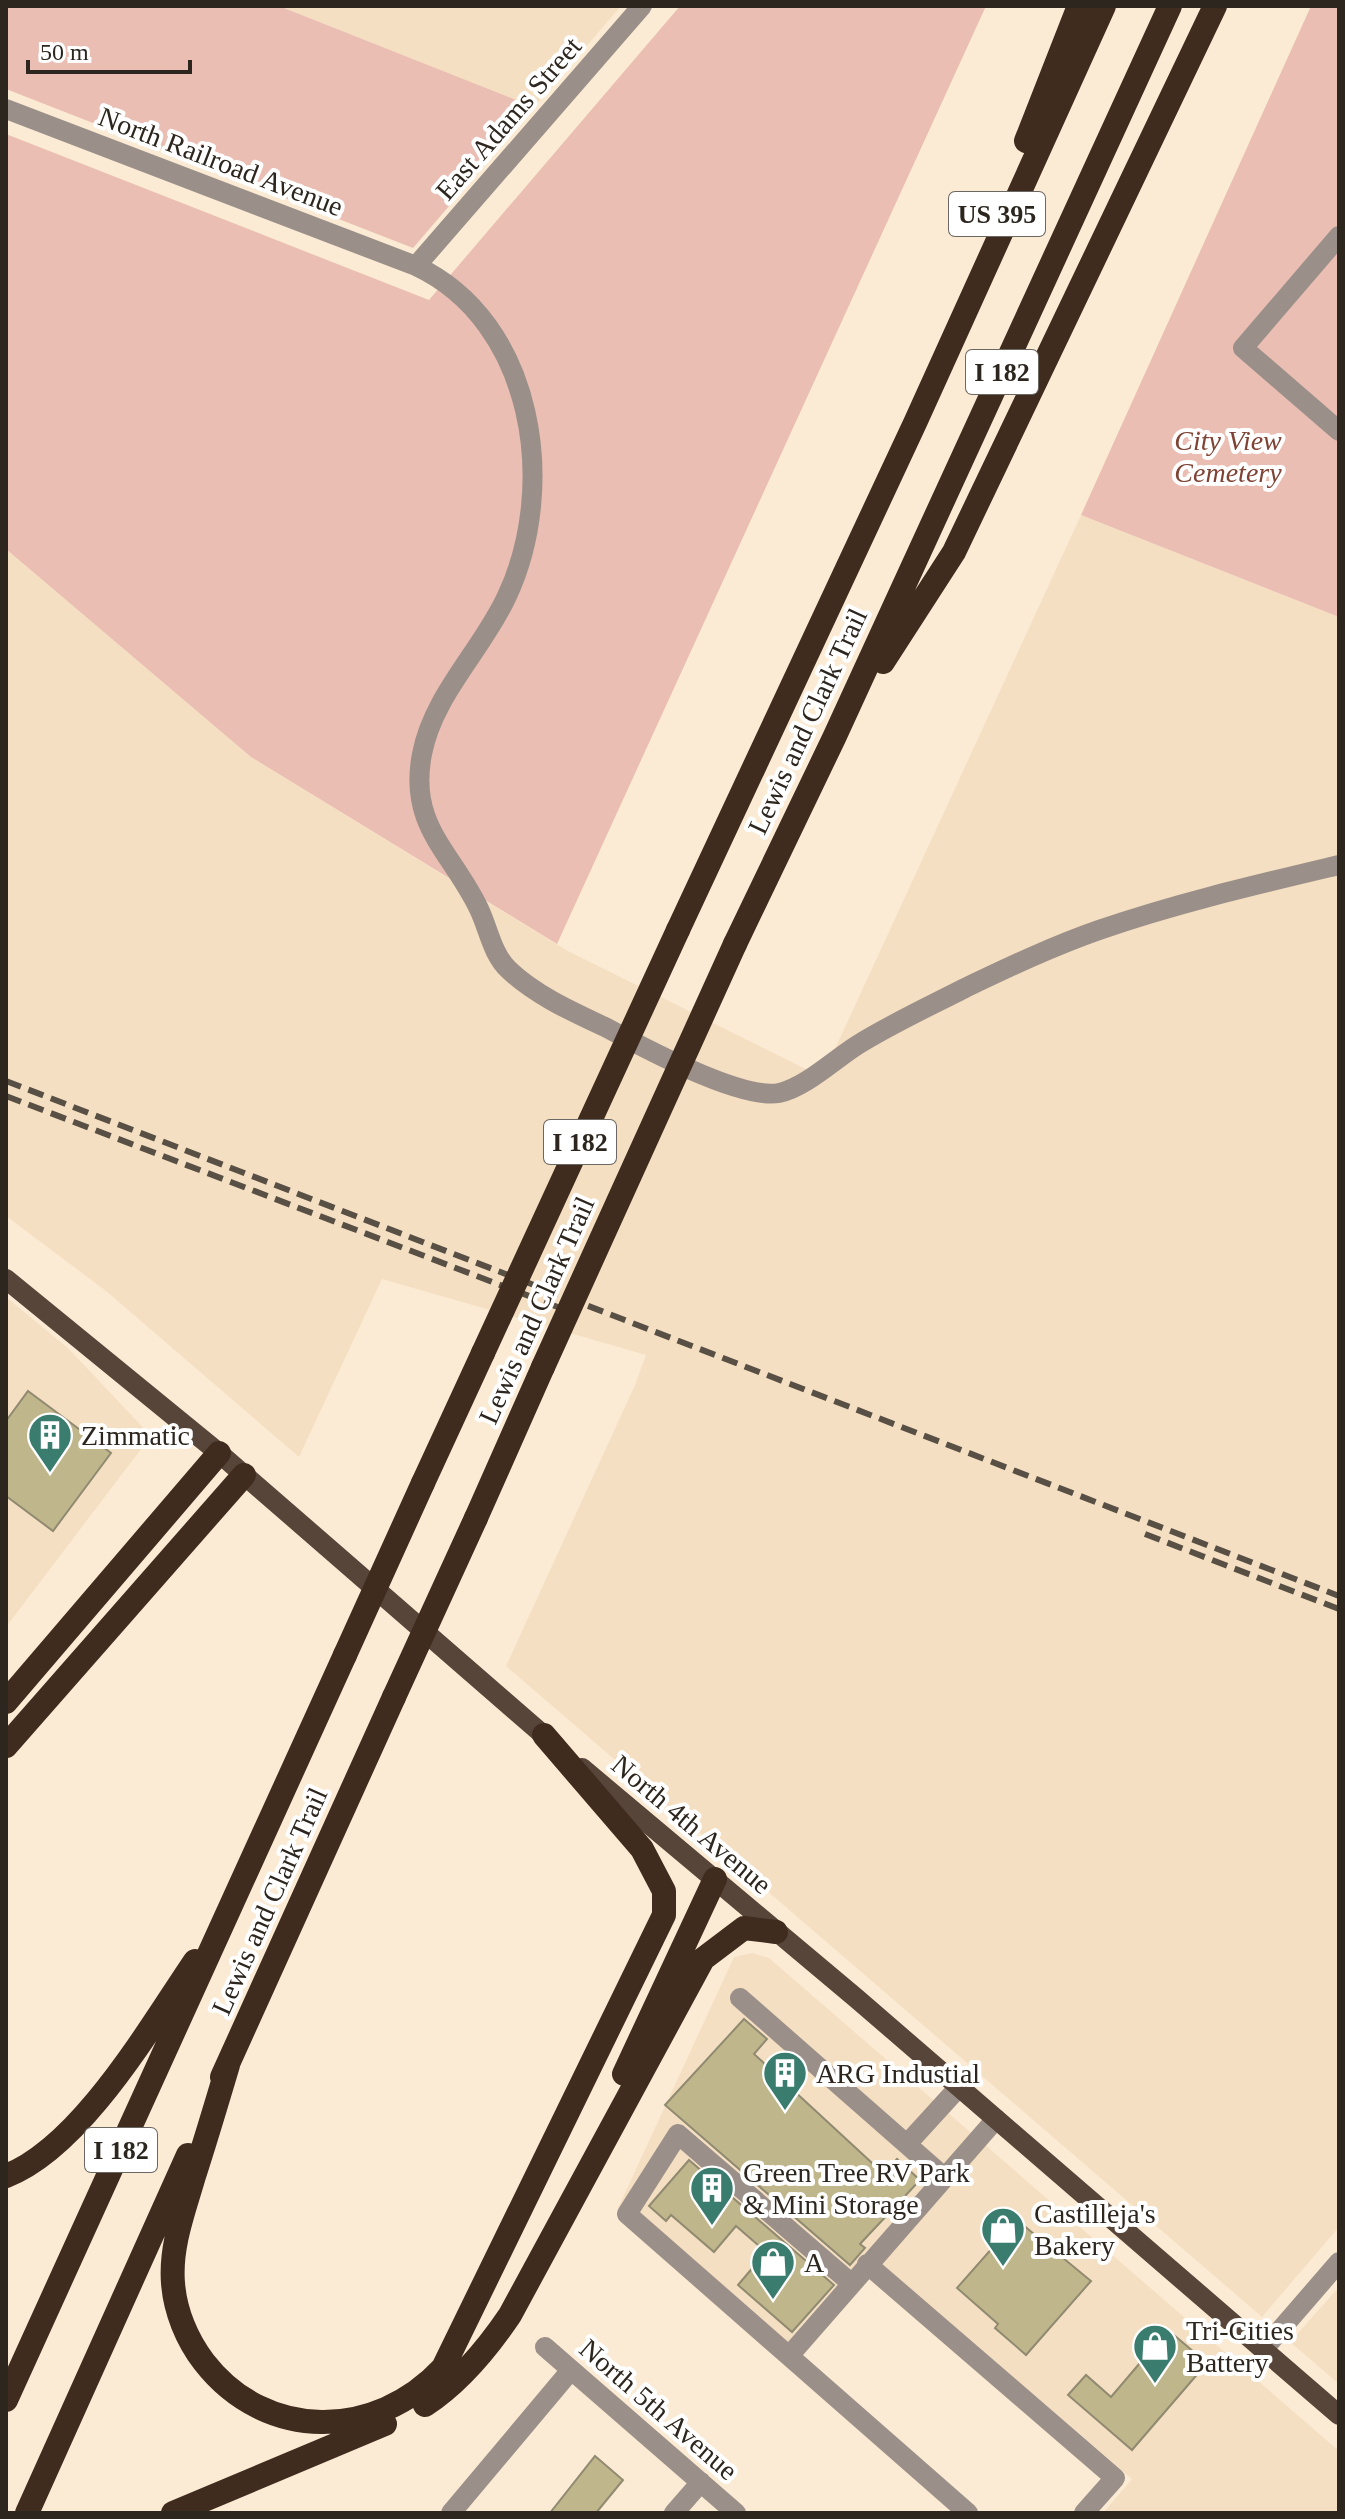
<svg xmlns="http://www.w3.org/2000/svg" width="1345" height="2519" font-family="'Times New Roman',serif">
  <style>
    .built { fill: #f5dfc2 }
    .green { fill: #eabeb3 }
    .building { fill: #c0b68c; stroke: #908a71; stroke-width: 2 }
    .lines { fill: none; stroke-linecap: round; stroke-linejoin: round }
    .minor { stroke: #9b9089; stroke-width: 20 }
    .major { stroke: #57453a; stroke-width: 20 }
    .highway { stroke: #3f2c1f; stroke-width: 24 }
    .rail { stroke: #595045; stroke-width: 6; stroke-dasharray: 16 8; stroke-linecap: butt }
    .highway-bridge { stroke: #3f2c1f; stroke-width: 24 }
    .labels { text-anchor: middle; stroke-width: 8; stroke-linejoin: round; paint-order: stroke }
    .shield { fill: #fff; stroke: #6b6762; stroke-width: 2 }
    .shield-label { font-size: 26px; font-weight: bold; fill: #2c261e }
    .street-label { font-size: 28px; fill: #2c261e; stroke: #fff }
    .park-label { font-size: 28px; font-style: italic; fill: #7f4233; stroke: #fff }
    .poi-label { font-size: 28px; fill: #2c261e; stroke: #fff; text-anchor: start }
  </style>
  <rect width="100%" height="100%" fill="#fcebd4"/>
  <path class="built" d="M279 6H621L534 107Z
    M1081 515 1339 617V2227L1262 2317 506 1666 635 1385 646 1355 382 1279 299 1457 106 1291 6 1216V549L251 757 566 950 822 1077Z
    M6 1297 69 1349 151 1436 6 1627Z
    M752 1953 769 1958 1339 2451V2513H1103L1132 2479 875 2258 792 2354 618 2208 734 1957Z
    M1339 2287V2384L1290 2342Z"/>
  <path class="green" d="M6 6H279L534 107 413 248 6 89Z
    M680 6H986L557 944 251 757 6 549V134L429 300Z
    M1311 6H1339V617L1081 515Z"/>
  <path class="building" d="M28 1391 111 1453 53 1531 6 1496V1421Z
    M744 2019 767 2039 754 2054 884 2174 897 2159 920 2180 860 2244 865 2248 850 2265 665 2105Z
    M689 2160 834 2285 792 2332 738 2285 766 2252 736 2226 714 2252 671 2215 666 2221 649 2206Z
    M1017 2220 1091 2281 1026 2355 995 2328 998 2324 957 2288Z
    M1168 2330 1207 2363 1132 2450 1068 2395 1086 2375 1111 2397Z
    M595 2456 623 2480 596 2513H550Z"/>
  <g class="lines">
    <path class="minor" d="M6 109 416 266C535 322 558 487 507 596 483 649 433 695 422 754 408 826 452 852 479 909 489 930 492 954 509 970 535 995 573 1012 605 1027 642 1047 740 1100 779 1093 805 1088 836 1058 859 1044 893 1023 930 1006 965 988 1009 967 1053 946 1099 930 1177 903 1259 884 1339 865
      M1339 236 1243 348 1339 431
      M416 266 642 6
      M740 1998 944 2177
      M907 2144 959 2087
      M867 2264 1115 2478 1084 2513
      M545 2347 736 2513
      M1263 2350 1339 2262
      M789 2356 627 2214 678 2134 851 2283
      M451 2513 571 2370
      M674 2513 701 2482
      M968 2513 789 2356 996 2119"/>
    <path class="major" d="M6 1279 219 1453 555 1745
      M582 1768 856 1998 1339 2415"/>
    <path class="highway" d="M1026 141 1079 6
      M883 662 954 552 1215 6
      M678 930 915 423 1104 6
      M735 944 834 738 1170 6
      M423 1483 483 1353
      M476 1518 543 1367
      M6 1702 219 1453
      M6 1746 244 1475
      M228 2065C217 2102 206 2139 194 2176 184 2211 170 2246 173 2283 175 2311 187 2340 204 2362 266 2442 376 2440 443 2368L664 1915V1891L642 1849 544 1735
      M624 2074 715 1879
      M222 2077 394 1697
      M6 2176C81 2147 150 2027 195 1961
      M6 2400 345 1655
      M425 2405C460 2382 487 2349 510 2315L703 1959 744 1928 776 1932
      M27 2513 188 2155
      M173 2513 385 2424"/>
    <path class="rail" d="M6 1081 1339 1596
      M6 1096 563 1309
      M1145 1534 1339 1609"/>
    <path class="highway-bridge" d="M483 1353 678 930
      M543 1367 735 944
      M345 1655 423 1483
      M394 1697 476 1518"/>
  </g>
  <defs>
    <g id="building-pin" transform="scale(2.3)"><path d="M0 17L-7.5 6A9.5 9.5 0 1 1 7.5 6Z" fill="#3a7d6f" stroke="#fff"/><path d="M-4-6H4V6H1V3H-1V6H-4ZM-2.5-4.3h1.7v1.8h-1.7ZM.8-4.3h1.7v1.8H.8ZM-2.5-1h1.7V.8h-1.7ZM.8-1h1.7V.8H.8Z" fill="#fff"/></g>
    <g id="shop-pin" transform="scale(2.3)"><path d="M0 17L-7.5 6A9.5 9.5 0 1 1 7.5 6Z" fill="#3a7d6f" stroke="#fff"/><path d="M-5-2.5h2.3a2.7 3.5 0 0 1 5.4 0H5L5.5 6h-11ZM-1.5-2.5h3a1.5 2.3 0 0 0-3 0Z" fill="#fff"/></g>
  </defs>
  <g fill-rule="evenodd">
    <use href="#building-pin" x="50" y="1435"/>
    <use href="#building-pin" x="785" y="2073"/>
    <use href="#building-pin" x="712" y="2188"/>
    <use href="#shop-pin" x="1003" y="2229"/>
    <use href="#shop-pin" x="773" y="2262"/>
    <use href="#shop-pin" x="1155" y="2346"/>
  </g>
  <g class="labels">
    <g class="shield">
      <rect x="949" y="192" width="96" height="44" rx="6"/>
      <rect x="966" y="350" width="72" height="44" rx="6"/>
      <rect x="544" y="1120" width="72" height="44" rx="6"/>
      <rect x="85" y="2128" width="72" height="44" rx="6"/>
    </g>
    <g class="shield-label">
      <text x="997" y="223">US 395</text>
      <text x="1002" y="381">I 182</text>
      <text x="580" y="1151">I 182</text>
      <text x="121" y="2159">I 182</text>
    </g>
    <g class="street-label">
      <text transform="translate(508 118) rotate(-49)" y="10">East Adams Street</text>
      <text transform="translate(221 161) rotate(21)" y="10">North Railroad Avenue</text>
      <text transform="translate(807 721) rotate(-65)" y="10">Lewis and Clark Trail</text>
      <text transform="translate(536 1310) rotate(-66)" y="10">Lewis and Clark Trail</text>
      <text transform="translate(692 1824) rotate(40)" y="10">North 4th Avenue</text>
      <text transform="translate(269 1901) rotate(-66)" y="10">Lewis and Clark Trail</text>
      <text transform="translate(659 2409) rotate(41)" y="10">North 5th Avenue</text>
    </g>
    <g class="park-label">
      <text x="1228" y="450">City View<tspan x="1228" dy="32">Cemetery</tspan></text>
    </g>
    <g class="poi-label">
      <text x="81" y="1445">Zimmatic</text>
      <text x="816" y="2083">ARG Industial</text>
      <text x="743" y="2182">Green Tree RV Park<tspan x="743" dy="32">&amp; Mini Storage</tspan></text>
      <text x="1034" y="2223">Castilleja's<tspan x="1034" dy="32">Bakery</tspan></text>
      <text x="804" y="2272">A</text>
      <text x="1186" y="2340">Tri-Cities<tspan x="1186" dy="32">Battery</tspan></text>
    </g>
  </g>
  <rect width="1345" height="2519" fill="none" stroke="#2c261e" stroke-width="16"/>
  <path d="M28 60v12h162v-12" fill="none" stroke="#2c261e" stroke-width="4"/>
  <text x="40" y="60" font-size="24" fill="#2c261e" stroke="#ffffff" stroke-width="6" paint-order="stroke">50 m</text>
</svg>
